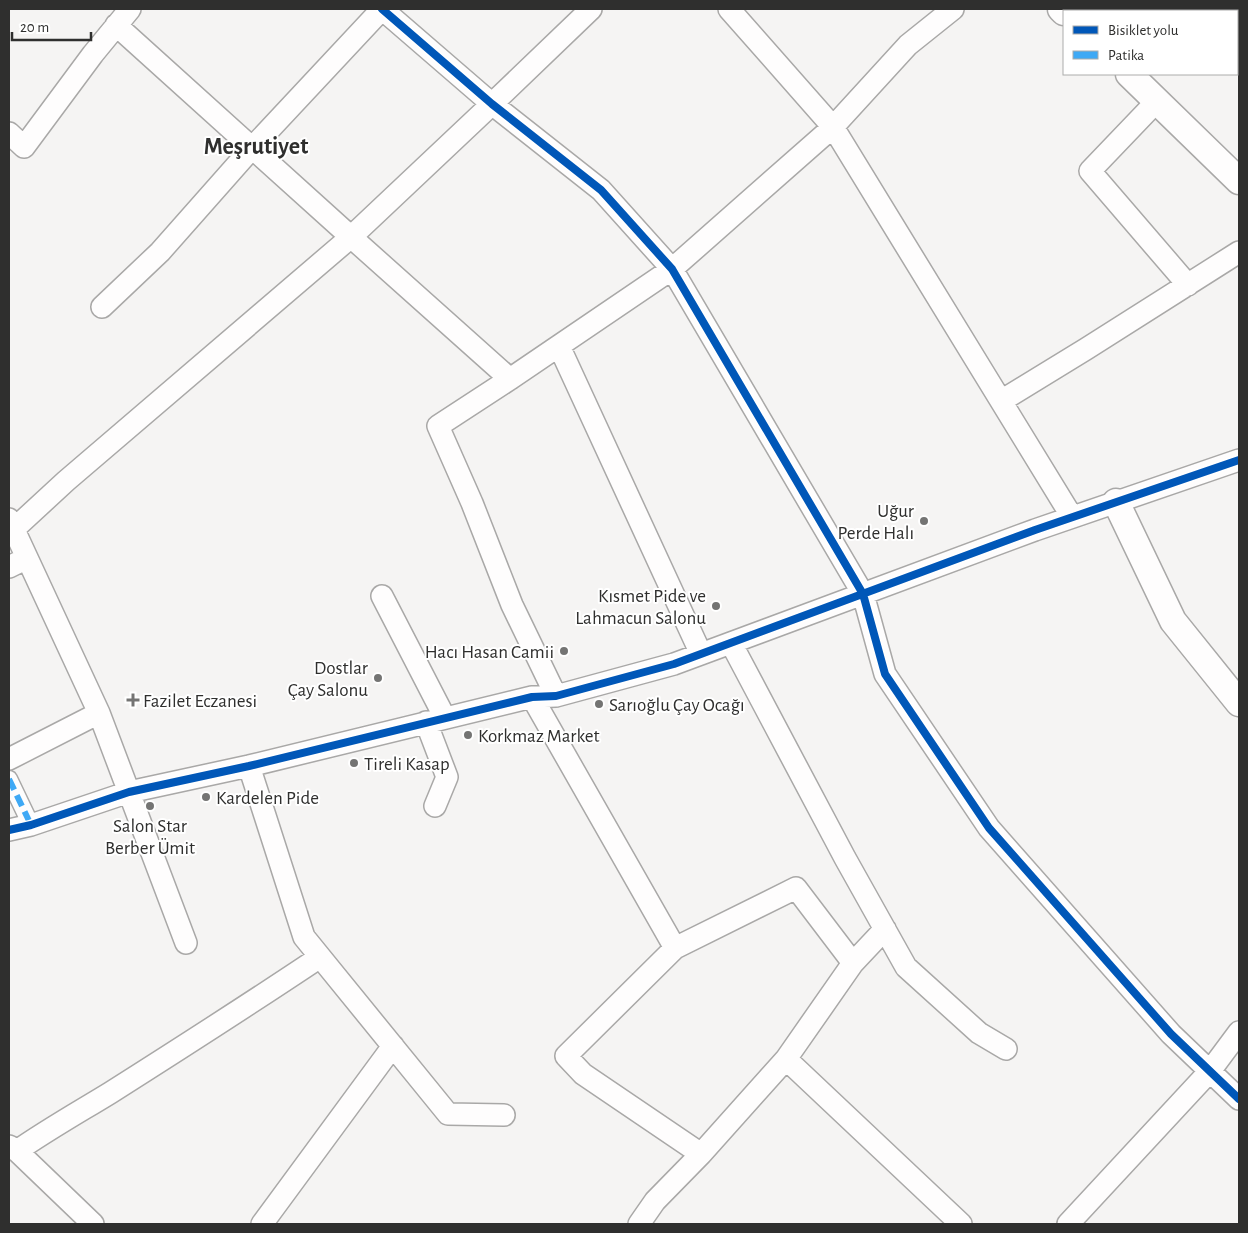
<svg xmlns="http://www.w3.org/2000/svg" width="1248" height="1233" font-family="'Alegreya Sans',sans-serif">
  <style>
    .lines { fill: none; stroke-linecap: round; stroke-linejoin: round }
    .pedestrian-casing { stroke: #a9a8a7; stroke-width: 19 }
    .minor-casing { stroke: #a9a8a7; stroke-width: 24 }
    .tertiary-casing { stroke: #a9a8a7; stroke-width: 29 }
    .pedestrian { stroke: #fefdfd; stroke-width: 16 }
    .minor { stroke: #fefdfd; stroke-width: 21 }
    .tertiary { stroke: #fefdfd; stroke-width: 26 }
    .quiet { stroke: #3fa9f5; stroke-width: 6; stroke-dasharray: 12 6; stroke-linecap: butt }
    .cycleway-casing { stroke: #fff; stroke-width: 11 }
    .cycleway { stroke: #0057b8; stroke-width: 8 }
    .poi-dot { fill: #747473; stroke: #fff; stroke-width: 2 }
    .labels { text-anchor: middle; stroke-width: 4; stroke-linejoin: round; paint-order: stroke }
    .poi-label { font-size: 19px; fill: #2f2f2e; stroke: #fff; text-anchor: start }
    .district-label { font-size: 24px; font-weight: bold; fill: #2f2f2e; stroke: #fff }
  </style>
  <rect width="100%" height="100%" fill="#f5f4f3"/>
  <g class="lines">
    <g class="pedestrian-casing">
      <path id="pedestrian" d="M9 779 31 825"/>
    </g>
    <g class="minor-casing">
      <path id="minor" d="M382 9 492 104 601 190 672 269 863 594 885 674 989 828 1171 1034 1239 1099
        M729 9 833 127 1072 517
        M116 25 351 237 510 379
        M1157 101 1090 171 1188 285
        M9 133 24 147 93 54 130 9
        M102 307 160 252 252 148 382 9
        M559 346 701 654
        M1001 401 1086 349 1239 252
        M9 519 99 713 186 943
        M14 529 66 481 351 237 492 104 591 9
        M9 567 27 558
        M382 596 445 718
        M731 643 845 858 906 967 979 1033 1006 1049
        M556 696 512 605 472 503 438 426 510 379 672 269 833 127 908 45 953 9
        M532 697 675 948 796 888 853 963 786 1059 701 1154 583 1074 566 1056 675 948
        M426 722 447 777 435 806
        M9 759 99 713
        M249 766 304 937 448 1114 504 1115
        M9 830 31 825 129 792 249 766 532 697 556 696 674 664 1035 530 1239 460
        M853 963 885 929
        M786 1059 961 1224
        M9 1146 17 1151 93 1224
        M17 1151C47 1130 79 1112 110 1093 181 1048 251 1003 320 957
        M262 1224 393 1046
        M639 1224 655 1201 701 1154
        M1068 1224 1210 1071 1239 1032"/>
    </g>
    <g class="tertiary-casing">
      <path id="tertiary" d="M1061 9 1064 12
        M1129 74 1239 181
        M1116 502 1173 621 1239 703"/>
    </g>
    <use href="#pedestrian" class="pedestrian"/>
    <use href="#minor" class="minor"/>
    <use href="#tertiary" class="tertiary"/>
    <path class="quiet" d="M9 779 31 825"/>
    <g class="cycleway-casing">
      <path id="cycleway" d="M382 9 492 104 601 190 672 269 863 594 885 674 989 828 1171 1034 1239 1099
        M9 830 31 825 129 792 249 766 532 697 556 696 674 664 1035 530 1239 460"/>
    </g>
    <use href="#cycleway" class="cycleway"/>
  </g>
  <g class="poi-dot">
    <circle cx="924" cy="521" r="5"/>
    <circle cx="716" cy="606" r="5"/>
    <circle cx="564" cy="651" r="5"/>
    <circle cx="378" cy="678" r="5"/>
    <path d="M130.5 692.5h5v5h5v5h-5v5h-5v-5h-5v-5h5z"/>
    <circle cx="599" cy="704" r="5"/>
    <circle cx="468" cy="735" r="5"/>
    <circle cx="354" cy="763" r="5"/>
    <circle cx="206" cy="797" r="5"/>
    <circle cx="150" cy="806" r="5"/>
  </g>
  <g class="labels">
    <g class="poi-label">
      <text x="914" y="517" text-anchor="end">Uğur<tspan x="914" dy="22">Perde Halı</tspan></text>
      <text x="706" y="602" text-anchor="end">Kısmet Pide ve<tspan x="706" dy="22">Lahmacun Salonu</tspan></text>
      <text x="554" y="658" text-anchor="end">Hacı Hasan Camii</text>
      <text x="368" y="674" text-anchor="end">Dostlar<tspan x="368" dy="22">Çay Salonu</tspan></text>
      <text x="143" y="707">Fazilet Eczanesi</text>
      <text x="609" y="711">Sarıoğlu Çay Ocağı</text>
      <text x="478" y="742">Korkmaz Market</text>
      <text x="364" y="770">Tireli Kasap</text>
      <text x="216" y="804">Kardelen Pide</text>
      <text x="150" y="832" text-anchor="middle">Salon Star<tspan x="150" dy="22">Berber Ümit</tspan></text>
    </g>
    <g class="district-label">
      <text x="256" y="154">Meşrutiyet</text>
    </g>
  </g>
  <rect width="1248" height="1233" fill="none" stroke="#2f2f2e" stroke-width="20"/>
  <rect x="1063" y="10" width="175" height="65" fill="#ffffff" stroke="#acacab"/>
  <rect x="1073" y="26" width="25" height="8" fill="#0057b8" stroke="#acacab"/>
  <text x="1108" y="35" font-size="15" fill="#2f2f2e">Bisiklet yolu</text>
  <rect x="1073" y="51" width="25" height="8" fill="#3fa9f5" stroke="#acacab"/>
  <text x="1108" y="60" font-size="15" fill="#2f2f2e">Patika</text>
  <path d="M12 32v8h79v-8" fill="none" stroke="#2f2f2e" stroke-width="2.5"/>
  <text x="20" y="32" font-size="15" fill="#2f2f2e" stroke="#ffffff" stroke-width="4" paint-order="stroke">20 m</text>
</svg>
